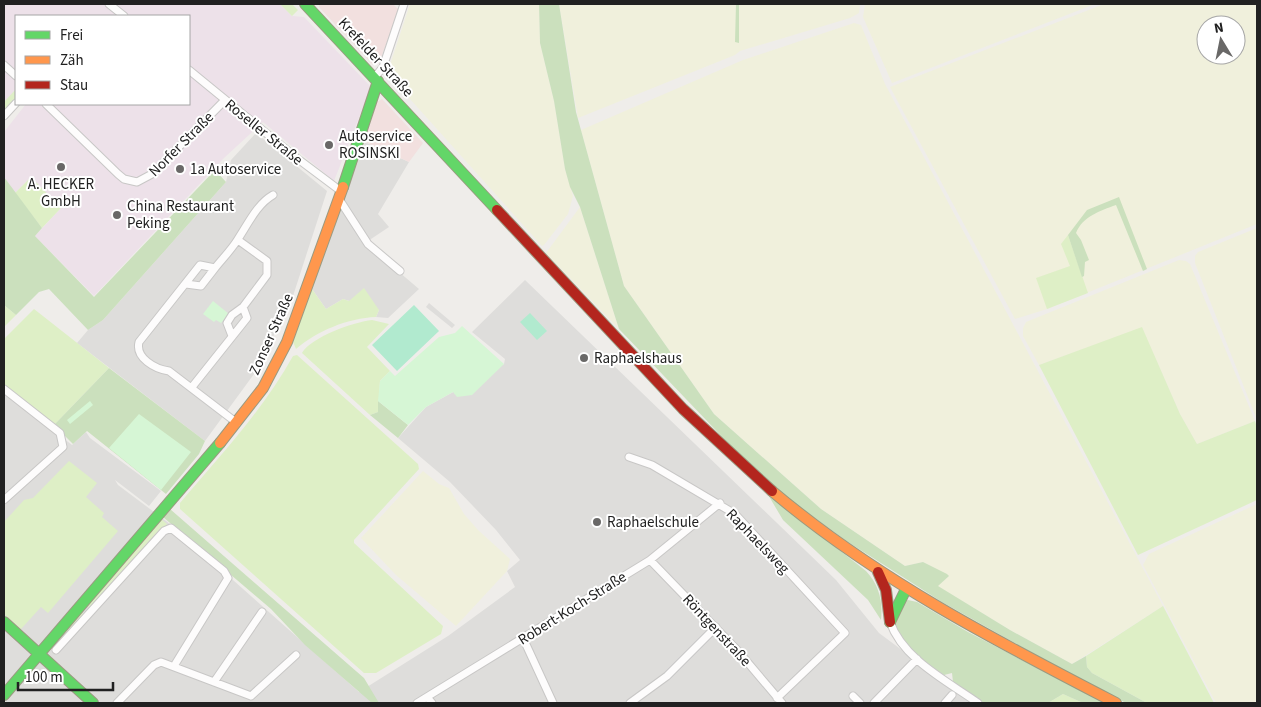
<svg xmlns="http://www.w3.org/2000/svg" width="1261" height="707" font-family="'Source Sans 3',sans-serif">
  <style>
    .residential { fill: #dedddb }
    .commercial { fill: #f2e0df }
    .industrial { fill: #ede1e9 }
    .farmland { fill: #f0f0dc; fill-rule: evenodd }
    .grass { fill: #deefc6 }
    .forest { fill: #cbe0bd }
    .park { fill: #d6f6d5 }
    .pitch { fill: #b1eacf }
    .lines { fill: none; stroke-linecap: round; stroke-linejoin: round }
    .street-casing { stroke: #c8c7c6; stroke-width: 9 }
    .fast-casing { stroke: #9a9a80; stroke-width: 12 }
    .slow-casing { stroke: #9a9a80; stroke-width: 12 }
    .jam-casing { stroke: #9a9a80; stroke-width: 12 }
    .street { stroke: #fdfcfc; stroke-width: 7 }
    .fast { stroke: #63d668; stroke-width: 10 }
    .slow { stroke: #ff974d; stroke-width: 10 }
    .jam { stroke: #b3261e; stroke-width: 10 }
    .poi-dot { fill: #696867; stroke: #fff; stroke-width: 2 }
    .labels { text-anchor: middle; stroke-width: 4; stroke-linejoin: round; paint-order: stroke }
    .street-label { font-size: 15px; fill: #212121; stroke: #fff }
    .poi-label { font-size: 15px; fill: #212121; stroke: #fff; text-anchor: start }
  </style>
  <rect width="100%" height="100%" fill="#efedea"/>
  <path class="residential" d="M256 133 327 191 293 296 257 370 205 441 77 343 88 330 103 320 226 182 231 160Z
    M365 142 409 162 378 214 389 227 365 243 419 289 388 318 376 317 379 310 343 299 326 309 312 289Z
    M525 280 836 580 879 633 973 703H4V392L72 445 86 432 90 438 161 491 149 506 115 480 118 485 170 524 359 692 448 636 515 587 507 571 520 560 496 530 450 482 398 438 426 407 504 364 505 359 472 332Z
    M429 303 455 325 452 328 426 307Z"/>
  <path class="commercial" d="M319 4H393L399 10 379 63 373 65 319 7Z
    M382 99 423 143 409 162 365 142 377 102Z"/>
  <path class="industrial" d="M4 4H280L292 16 304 17 371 87 334 181 263 122 224 158 94 296 35 236 61 208 31 177 15 193 4 177V132L26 104H189V16H16V90L4 103Z"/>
  <path class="farmland" d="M410 4H539L540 43 554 101 565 169 573 196 568 214 544 245 542 246 392 79 389 68Z
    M559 4H860L859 13 850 18 740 51 735 55 578 118Z
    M865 4H1095L892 83 863 17Z
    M1104 4H1257V224L1047 309 1015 319 890 87ZM1206 25H1236V55H1206Z
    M854 23 861 25 885 84 1163 606 1072 664 1010 630 937 586 949 576 923 562 905 566 821 509 714 414 624 286 581 130 743 60Z
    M580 207 619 329 546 253Z
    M1257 228V420L1195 263V256L1198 252Z
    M1179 260 1186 261 1190 264 1255 421 1197 444 1180 414 1142 328 1039 365 1023 336V328L1026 322Z
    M423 471 439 484 449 488 464 514 478 530 510 559 507 571 456 626 396 575 361 538Z
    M1257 504V703H1216L1143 565 1149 554Z"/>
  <path class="grass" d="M280 4H292L298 10 292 16Z
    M16 89V98L4 111V102Z
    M31 177 61 208 42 228 15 193Z
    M1068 235 1088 293 1047 309 1036 278 1070 266 1061 244Z
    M364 288 379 310 376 317C348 318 317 331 296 349L293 342 312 289 326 309 343 299 349 301Z
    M4 305 16 315 4 327Z
    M34 309 109 368 54 425 4 385V339Z
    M372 320 389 324 367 347 390 371 380 381 378 412 370 415 302 353C311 337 354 322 372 320Z
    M1142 327 1180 414 1197 444 1255 421 1257 427V500L1138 555 1039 365Z
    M297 355 418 464 419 469 354 540V543L443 626 441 634 376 673H364L180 509V503C220 456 263 410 293 356Z
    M69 461 97 483 86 497 104 513 102 517 118 531 48 613 41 607 21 629 4 614V522L24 500 33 498Z
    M161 519 167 524 90 608 85 606Z
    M1163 606 1214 703H1147L1092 673 1087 667 1086 656Z
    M82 611 84 616 52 650 50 648Z
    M1063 694 1083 703H1048Z"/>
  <path class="forest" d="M539 4H559L576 112 624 286 714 414 821 509 905 566 923 562 947 574 949 576 938 586 1010 630 1072 664 1086 656 1087 667 1092 673 1147 703H1126L1070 674 942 602 848 542 787 498 752 468 619 329 580 207 570 187 565 169 554 101 540 43Z
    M736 4H739V43L735 42Z
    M215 170 226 182 103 320 88 330 49 289 39 292 16 315 4 305V177L42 228 35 236 94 297Z
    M1119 197 1147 269 1143 271 1116 205C1100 211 1083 216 1076 233L1081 240 1089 260 1085 262 1084 276 1082 277 1068 235 1087 210Z
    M109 368 205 441 199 454 166 494 87 431 73 444 54 425Z
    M378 401 408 425 398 438 370 415 378 412Z
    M767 493 866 571C879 585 883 601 881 620L868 600 783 520Z
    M170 509 364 678 379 703H372L305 645 271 609 163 517Z
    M908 600 917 602 968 632 1105 703H1083L1063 694 1048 703H984L953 682 952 673 944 675C930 665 894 643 895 624 895 617 900 608 903 601Z"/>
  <path class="park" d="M213 301 229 314 221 323 216 320 214 322 203 314Z
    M462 326 504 364 472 395 457 397 453 392 426 407 408 425 378 401 380 381 390 371 395 376 439 337 455 333Z
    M90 401 93 405 70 424 67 420Z
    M139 414 191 452 161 490 109 448Z"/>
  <path class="pitch" d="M414 305 439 331 397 371 372 345Z
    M530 313 547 331 537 340 520 322Z"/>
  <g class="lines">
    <g class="street-casing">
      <path id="street" d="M109 4 124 16
        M4 65 16 76
        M189 70 294 156 342 192
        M375 77 383 67 404 4
        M46 104 118 174 124 179 137 182 152 174 225 100
        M4 116 16 103
        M339 199 368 244 400 271
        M186 284 201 286 215 268
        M232 336 227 323 232 315 243 307
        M192 387 247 318 243 307 267 275V261L238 240
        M4 389 60 433 63 447 4 500
        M237 423 169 371C155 369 135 358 139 342L200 265 215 268C223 258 232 249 238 239 248 224 257 204 273 195
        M629 457 652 465 735 514 845 633 777 698
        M650 560 738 651 782 703
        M890 622C903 659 947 681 978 703
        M523 638 553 703
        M56 650 164 531 171 528 224 571 228 578 174 666
        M214 682 262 612
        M251 696 296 655
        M853 696 860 703
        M427 697 432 703
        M117 703 154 665 161 662 251 696
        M417 703 650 560 720 503
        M630 703 667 676 716 627
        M874 703 917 659
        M945 703 952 695"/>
    </g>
    <g class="fast-casing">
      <path id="fast" d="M305 4 497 210
        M343 187 378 81
        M4 622 93 703
        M890 622 906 589
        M4 695 220 443"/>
    </g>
    <g class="slow-casing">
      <path id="slow" d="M220 443 263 388 287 342 343 187
        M772 491C876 579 996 641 1116 703"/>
    </g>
    <g class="jam-casing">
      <path id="jam" d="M497 210 683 409 772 491
        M878 572 886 590 890 622"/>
    </g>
    <use href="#street" class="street"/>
    <use href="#fast" class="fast"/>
    <use href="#slow" class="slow"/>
    <use href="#jam" class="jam"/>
  </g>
  <g class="poi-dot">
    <circle cx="329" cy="145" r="5"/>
    <circle cx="61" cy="167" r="5"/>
    <circle cx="180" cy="169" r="5"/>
    <circle cx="117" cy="215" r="5"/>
    <circle cx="584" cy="358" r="5"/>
    <circle cx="597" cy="522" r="5"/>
  </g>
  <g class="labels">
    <g class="street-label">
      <text transform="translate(376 57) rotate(47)" y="5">Krefelder Straße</text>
      <text transform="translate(264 132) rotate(39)" y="5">Roseller Straße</text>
      <text transform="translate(181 144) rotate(-45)" y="5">Norfer Straße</text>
      <text transform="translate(271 334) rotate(-66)" y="5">Zonser Straße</text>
      <text transform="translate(758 541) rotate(46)" y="5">Raphaelsweg</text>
      <text transform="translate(572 608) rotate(-32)" y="5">Robert-Koch-Straße</text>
      <text transform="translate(717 630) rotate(47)" y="5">Röntgenstraße</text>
    </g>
    <g class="poi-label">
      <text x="339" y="141">Autoservice<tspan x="339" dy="17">ROSINSKI</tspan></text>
      <text x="190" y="174">1a Autoservice</text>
      <text x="61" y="189" text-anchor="middle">A. HECKER<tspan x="61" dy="17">GmbH</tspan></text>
      <text x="127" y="211">China Restaurant<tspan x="127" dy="17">Peking</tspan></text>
      <text x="594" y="363">Raphaelshaus</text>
      <text x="607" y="527">Raphaelschule</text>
    </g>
  </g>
  <rect width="1261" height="707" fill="none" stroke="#212121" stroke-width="10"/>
  <rect x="15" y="15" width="175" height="90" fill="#ffffff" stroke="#a6a6a6"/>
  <rect x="25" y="31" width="25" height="8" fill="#63d668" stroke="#a6a6a6"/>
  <text x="60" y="40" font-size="15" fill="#212121">Frei</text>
  <rect x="25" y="56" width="25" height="8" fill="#ff974d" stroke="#a6a6a6"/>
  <text x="60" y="65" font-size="15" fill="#212121">Zäh</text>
  <rect x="25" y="81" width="25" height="8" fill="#b3261e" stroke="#a6a6a6"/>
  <text x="60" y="90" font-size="15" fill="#212121">Stau</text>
  <g transform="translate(1221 40) rotate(350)"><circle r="24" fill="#ffffff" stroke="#a6a6a6"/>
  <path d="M0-4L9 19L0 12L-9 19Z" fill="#696867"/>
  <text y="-8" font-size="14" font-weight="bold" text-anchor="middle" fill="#212121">N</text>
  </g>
  <path d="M18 682v8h95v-8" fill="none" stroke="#212121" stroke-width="2.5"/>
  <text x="25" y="682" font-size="15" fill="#212121" stroke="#ffffff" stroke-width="4" paint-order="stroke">100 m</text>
</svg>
